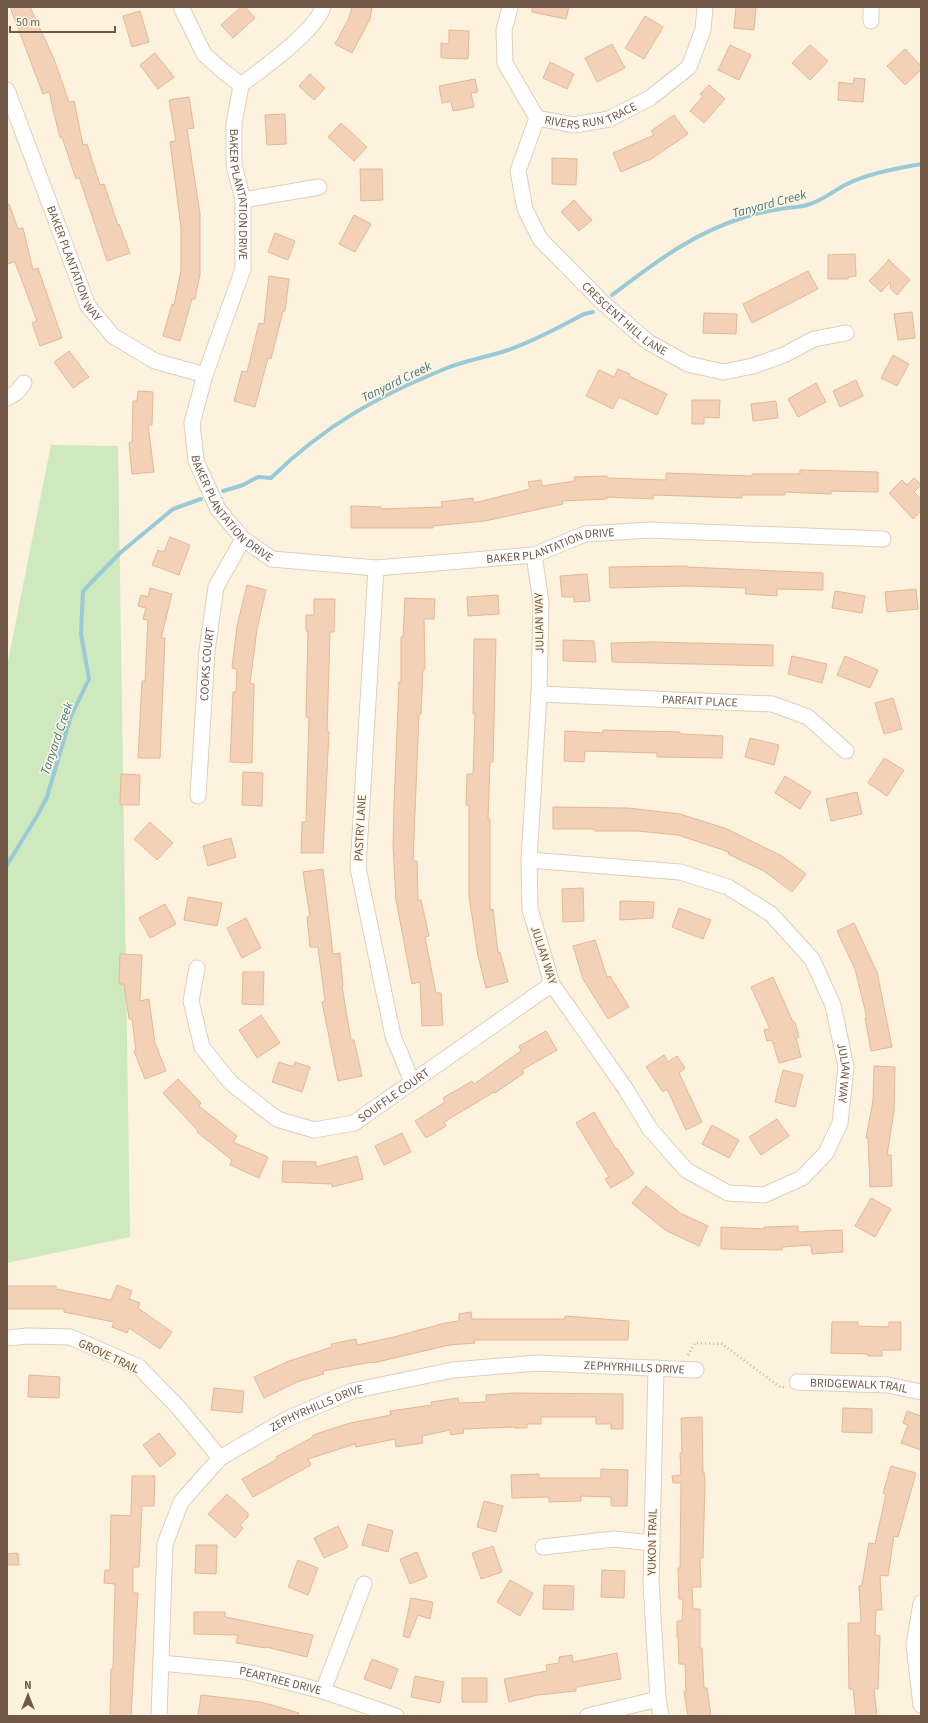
<svg xmlns="http://www.w3.org/2000/svg" width="928" height="1723" font-family="'Source Sans 3',sans-serif">
  <style>
    .green { fill: #cde9bd }
    .lines { fill: none; stroke-linecap: round; stroke-linejoin: round }
    .stream { stroke: #9acad7; stroke-width: 4 }
    .building { fill: #f2d1b6; stroke: #e4b896 }
    .minor-casing { stroke: #e0cebb; stroke-width: 17 }
    .path { stroke: #d6b49a; stroke-width: 2.5; stroke-dasharray: 1 3; stroke-linecap: butt }
    .minor { stroke: #fff; stroke-width: 15 }
    .labels { text-anchor: middle; stroke-width: 3; stroke-linejoin: round; paint-order: stroke }
    .street-label { font-size: 12px; fill: #725847; stroke: #fff6e4 }
    .water-label { font-size: 13px; font-style: italic; fill: #417786; stroke: #fff6e4 }
  </style>
  <rect width="100%" height="100%" fill="#fcf2de"/>
  <path class="green" d="M51 445 118 446 130 1237 7 1263V666Z"/>
  <g class="lines">
    <path class="stream" d="M612 295C656 262 691 234 745 217 758 213 772 210 786 208 793 207 801 207 807 205 822 201 832 192 845 185 869 173 895 169 921 164
      M223 491 243 485 258 477 271 478C325 425 378 396 447 368 467 360 488 357 508 350 534 341 560 327 584 314L593 312
      M7 865 37 816 47 797 71 716 89 679 81 634 83 591 120 553 173 509 201 499"/>
  </g>
  <path class="building" d="M10 7H30L54 59 69 102 74 101 83 145 87 144 100 185 104 184 118 225 119 224 130 253 107 261 79 177 76 179 62 137 60 138 49 92 43 94Z
    M241 7H245L255 18 233 38 221 25Z
    M352 7H372L370 19 352 53 335 44 349 18Z
    M532 7H569L566 19 532 12Z
    M736 7H756L754 30 734 28Z
    M140 11 149 42 132 47 123 16Z
    M645 16 663 27 644 59 625 48Z
    M449 30 469 31 468 59 441 58V43L449 44Z
    M612 44 625 68 597 82 585 58Z
    M730 45 751 55 739 80 718 70Z
    M810 45 828 61 810 80 792 63Z
    M905 49 921 66V70L905 85 887 66Z
    M155 53 174 77 158 89 140 65Z
    M550 62 574 74 567 89 543 78Z
    M310 74 325 88 314 100 299 86Z
    M854 78 865 79 863 102 838 100 839 82 853 84Z
    M475 79 478 92 471 93 474 107 453 111 451 101 442 103 439 86Z
    M709 85 725 99 704 123 690 111 703 96 700 94Z
    M189 97 194 128 187 129 200 214V274L195 299H192L180 341 163 336 172 304 174 305 181 270V227L170 142 176 141 169 100Z
    M285 114 286 144 267 145 265 115Z
    M674 115 688 134 651 159 621 172 613 153 654 135 651 131Z
    M341 123 367 147 354 161 328 137Z
    M552 158 577 159 576 185 552 184Z
    M360 169H382L383 200 361 201Z
    M574 200 592 220 579 231 561 212Z
    M7 204H9L18 229 23 228 33 270 38 268 62 338 40 346 32 323 37 321 15 262 7 264Z
    M354 215 371 224 355 252 339 244Z
    M275 233 295 241 288 260 268 252Z
    M855 254 856 276 848 277V279H828V255Z
    M888 259 910 280 897 295 891 289 890 282 881 292 869 281 888 261Z
    M808 271 818 289 752 323 743 304Z
    M269 276 289 279 285 311H283L271 359 268 358 255 407 234 401 242 371 247 372 259 323 264 324Z
    M912 312 915 338 898 340 894 314Z
    M704 313 737 314 736 334 703 333Z
    M69 351 89 377 73 388 54 362Z
    M893 355 909 364 897 386 881 378Z
    M618 369 630 374 629 376 667 394 657 415 619 397 613 409 586 396 599 370 614 377Z
    M856 380 863 396 840 407 833 391Z
    M816 383 826 402 798 417 788 399Z
    M138 391 153 392 152 425H148L154 472 132 474 129 443 132 442 133 401H137Z
    M692 400H720L719 418 704 417V424H692Z
    M776 401 778 418 753 421 751 404Z
    M800 470 878 472V492L831 491V494L785 492V495H742V498L653 495V499L607 497V499L562 501 563 504 485 521 433 526V528H351V506L381 507V509L442 507 441 502 473 498 474 503 530 489 528 482 541 480 542 486 575 481 574 477 607 476V478L666 480V473L752 476V474H800Z
    M914 478 921 485 914 492 921 499V511L913 519 889 493 902 480 907 485Z
    M170 537 190 545 179 575 152 565 158 550 164 552Z
    M687 566V567L823 573V590L777 589V596L745 594 746 588 687 586 610 588 609 567Z
    M587 574 590 601 574 602V597H562L560 576Z
    M247 585 266 590 257 629 250 683 254 684 252 763 230 762 233 692H236L237 669 232 668 237 626Z
    M150 588 172 594 161 638H165L160 758H138L142 681H145L148 620 143 619 146 608 138 606 141 595 148 597Z
    M916 589 918 609 887 612 885 592Z
    M835 591 865 596 862 613 832 608Z
    M498 595 499 614 468 616 467 597Z
    M405 598 435 599 434 619H424L425 669H423L421 714H419L413 861H417L418 900H421L429 936 425 937 436 993H441L443 1025 422 1026 420 982 412 984 396 900 393 846 394 804 399 682H401V637H403Z
    M314 599H335L334 632H330L327 731 329 732 323 853H301L302 822H306L309 717H306L308 631H306V615H314Z
    M474 639H496L493 762H490L488 819H490V910L493 909 498 953 500 952 508 982 486 988 478 956 469 896V805H466L467 774H473L475 714H473Z
    M563 640 594 641 596 662 563 661Z
    M652 642 773 645V666L612 662 611 643Z
    M792 656 827 664 822 683 788 674Z
    M845 656 878 670 870 688 837 675Z
    M893 698 902 729 884 734 875 703Z
    M603 730 680 732V734L723 736 722 758 657 757V753L585 751 584 762 564 761 565 731 603 733Z
    M750 738 779 745 774 765 745 757Z
    M884 758 904 770 887 796 868 783Z
    M243 772 263 773 262 806 242 805Z
    M121 774 140 775 139 805H120Z
    M785 776 811 792 800 809 775 793Z
    M857 792 862 814 831 821 826 799Z
    M553 807 628 808 680 814 727 829 782 856 806 874 792 892 764 871 728 854 729 852 678 835 637 831H595V829H553Z
    M150 822 173 843 157 860 134 839Z
    M231 838 236 857 208 866 203 846Z
    M323 869 333 954 340 953 343 986H342L351 1040H354L362 1076 338 1081 322 1002 325 1001 318 947H310L307 917 310 916 303 872Z
    M583 888 584 921 563 922 562 889Z
    M188 897 222 903 217 926 184 920Z
    M620 901 654 902 653 918 620 920Z
    M165 904 176 924 150 938 139 918Z
    M679 908 711 920 703 939 672 927Z
    M246 918 261 948 242 958 227 928Z
    M854 923 877 972 892 1047 871 1051 865 1018H867L855 969 837 931Z
    M595 940 607 977 610 976 629 1007 608 1019 583 979 573 946Z
    M120 954 142 955 140 1001 149 999 155 1043 166 1071 145 1079 134 1051 136 1050 132 1019H129L124 984H119Z
    M243 972H264L263 1005 242 1004Z
    M773 977 793 1022H795L799 1037 796 1038 801 1057 779 1063 772 1040 767 1041 764 1030 770 1029 751 987Z
    M261 1015 280 1043 257 1058 239 1030Z
    M546 1031 557 1050 522 1070 524 1073 495 1093 494 1092 444 1122 446 1126 426 1138 415 1121 445 1102 443 1098 472 1081 474 1084 521 1051 519 1046Z
    M664 1055 668 1062 677 1056 685 1068 679 1073 702 1122 686 1130 667 1089 663 1092 646 1067Z
    M279 1062 294 1067 295 1062 310 1067 302 1092 272 1082Z
    M874 1066 895 1067 894 1111 887 1155H891L892 1186 870 1187 868 1138H866L873 1101Z
    M783 1070 803 1075 795 1107 775 1102Z
    M178 1079 201 1103 199 1106 237 1136 233 1142 268 1157 259 1178 230 1165 232 1160 197 1132 198 1131 163 1093Z
    M594 1112 616 1149 617 1148 634 1174 611 1188 605 1179 609 1177 576 1123Z
    M777 1119 789 1136 761 1155 749 1137Z
    M712 1125 739 1140 729 1158 702 1144Z
    M402 1133 411 1152 384 1165 375 1146Z
    M357 1156 363 1179 332 1187V1184L282 1182 283 1161 316 1162V1167Z
    M646 1186 680 1213 708 1226 699 1246 665 1230 632 1203Z
    M871 1198 891 1209 875 1237 855 1226Z
    M798 1226V1232L842 1230 843 1252 812 1254 811 1245 782 1247V1250L721 1249V1227L764 1229V1227Z
    M117 1285 132 1291 129 1299 140 1303 138 1308 172 1332 160 1349 129 1328 127 1333 112 1327 114 1322 64 1312V1309H7V1286H56V1289L111 1300Z
    M471 1312 472 1319H565V1316L629 1321 628 1340H474L475 1343 449 1345 373 1363 372 1362 323 1371 324 1374 297 1382 264 1398 254 1377 289 1361 332 1347 331 1344 356 1339 357 1345 394 1337 445 1323 459 1321V1314Z
    M832 1322H858V1326L889 1327V1322H901V1350H882V1356H868V1354L831 1353Z
    M29 1375 60 1377 59 1398 28 1397Z
    M214 1388 244 1391 242 1413 211 1410Z
    M514 1393 623 1394V1429H611V1424H596V1417H541V1424H527V1428H514V1427L463 1429 464 1433 451 1435 450 1430 422 1436 423 1443 396 1447 395 1439 356 1447 355 1444 308 1459 311 1465 253 1497 242 1479 277 1459 276 1457 313 1437V1435L350 1423 391 1415 390 1411 432 1405 431 1402 458 1398 459 1403 486 1402V1395Z
    M843 1408 872 1409V1433L842 1432Z
    M907 1411 921 1416V1450L901 1443 908 1425 903 1423Z
    M702 1417 703 1472H704L705 1483 703 1558H700L701 1587H692L693 1609H700V1648H702L704 1688H707L711 1716H688L684 1692 686 1691 685 1664H679L678 1637H677V1621H682L683 1599H679L678 1568H680L681 1483H673L672 1476 681 1475 680 1453H682L681 1418Z
    M159 1433 176 1454 160 1467 143 1445Z
    M891 1466 916 1473 898 1537 894 1536 888 1576 880 1575 882 1610H876L875 1635 880 1636 878 1689H874L877 1716H856L853 1689H849L848 1623H861L859 1586 862 1585 869 1543 875 1544 886 1494 883 1493Z
    M601 1469 628 1470 627 1506H611V1497L581 1496V1501L549 1502V1497L512 1498 511 1475 539 1474V1478H601Z
    M132 1476H155L154 1506H142L139 1567H133V1593H138L131 1716H110L111 1669H113L115 1584 104 1583 105 1570H110L111 1515 131 1516Z
    M227 1494 248 1513V1517L240 1525 243 1528 235 1538 208 1514Z
    M484 1501 503 1506 496 1532 477 1527Z
    M368 1524 393 1531 388 1552 362 1545Z
    M338 1526 348 1547 324 1558 314 1538Z
    M196 1545H217L216 1574 195 1573Z
    M493 1546 502 1572 481 1579 472 1553Z
    M417 1552 427 1577 410 1584 400 1559Z
    M18 1553 19 1565H7V1554Z
    M298 1560 318 1568 308 1595 288 1587Z
    M602 1570 625 1571 624 1598 601 1597Z
    M510 1580 533 1593 520 1616 497 1602Z
    M544 1585 574 1586 573 1610 543 1609Z
    M411 1598 433 1602 430 1619 418 1615 409 1638 403 1636Z
    M194 1612H225V1617L313 1635 307 1657 266 1647 265 1648 236 1643 238 1635 194 1634Z
    M617 1653 621 1679 576 1687V1691L538 1695 509 1702 504 1679 547 1671 546 1665 559 1663V1657L572 1655 573 1662Z
    M372 1659 398 1669 391 1689 364 1679Z
    M415 1676 444 1682 440 1703 411 1697Z
    M462 1678H487V1702H462Z
    M201 1695 261 1702 299 1713 298 1716H198Z"/>
  <g class="lines">
    <g class="minor-casing">
      <g id="minor">
        <path d="M181 7 204 54 224 72 241 85"/>
        <path id="s1" d="M323 7C315 32 263 68 241 85L234 124V165L243 200V269L205 375 192 423 196 461 218 509 243 539 272 559 376 568 534 555 585 534 650 530 883 539"/>
        <path id="s2" d="M510 7 504 30 505 63 537 118 574 125 609 119 650 98 689 67 703 30 705 7"/>
        <path d="M871 21V7"/>
        <path id="s3" d="M7 90 88 306 113 336 155 361 205 375"/>
        <path id="s4" d="M537 118 518 171 525 209 540 239 602 302 648 342 688 364 723 372 753 366 784 355 814 339 846 333"/>
        <path d="M243 200 319 187"/>
        <path d="M7 398 16 393 24 383"/>
        <path d="M376 568 358 868 393 1036 412 1082"/>
        <path id="s5" d="M539 694 772 704 808 717 846 751"/>
        <path id="s6" d="M198 796 207 651 216 587 243 539"/>
        <path id="s7" d="M529 860 680 872 728 887 771 914 812 959 833 1005 846 1067 840 1123 826 1153 802 1178 764 1195 728 1193 686 1170 650 1129 625 1088 552 984 530 909 529 860 539 694 541 602 534 555"/>
        <path id="s8" d="M197 968 191 1001 202 1047 231 1083 277 1119 314 1130 354 1123 552 984"/>
        <path d="M7 1338 28 1336 70 1337 139 1367 178 1407 220 1458"/>
        <path d="M656 1368 651 1583 658 1699 661 1716"/>
        <path id="s9" d="M797 1382 888 1385 921 1392"/>
        <path d="M543 1547 614 1539 652 1543"/>
        <path d="M921 1603 914 1645 921 1705"/>
        <path id="s10" d="M161 1663 243 1671 323 1691 396 1716"/>
        <path d="M323 1691 364 1584"/>
        <path id="s11" d="M159 1716 165 1544 181 1502 220 1458 287 1419 352 1391 453 1370 537 1363 696 1370"/>
        <path d="M588 1716 658 1699"/>
      </g>
    </g>
    <path class="path" d="M688 1355 695 1343 722 1344 780 1387H784"/>
    <use href="#minor" class="minor"/>
  </g>
  <g class="labels">
    <g class="street-label">
      <text dy="4" stroke="none"><textPath href="#s2" startOffset="176">RIVERS RUN TRACE</textPath></text>
      <text dy="4" stroke="none"><textPath href="#s1" startOffset="225">BAKER PLANTATION DRIVE</textPath></text>
      <text dy="4" stroke="none"><textPath href="#s3" startOffset="186">BAKER PLANTATION WAY</textPath></text>
      <text dy="4" stroke="none"><textPath href="#s4" startOffset="245">CRESCENT HILL LANE</textPath></text>
      <text dy="4" stroke="none"><textPath href="#s1" startOffset="561">BAKER PLANTATION DRIVE</textPath></text>
      <text dy="4" stroke="none"><textPath href="#s1" startOffset="909">BAKER PLANTATION DRIVE</textPath></text>
      <text transform="translate(539 623) rotate(-91)" y="4">JULIAN WAY</text>
      <text dy="4" stroke="none"><textPath href="#s6" startOffset="132">COOKS COURT</textPath></text>
      <text dy="4" stroke="none"><textPath href="#s5" startOffset="161">PARFAIT PLACE</textPath></text>
      <text transform="translate(360 828) rotate(-87)" y="4">PASTRY LANE</text>
      <text transform="translate(544 955) rotate(72)" y="4">JULIAN WAY</text>
      <text dy="4" stroke="none"><textPath href="#s7" startOffset="433">JULIAN WAY</textPath></text>
      <text dy="4" stroke="none"><textPath href="#s8" startOffset="313">SOUFFLE COURT</textPath></text>
      <text transform="translate(109 1356) rotate(25)" y="4">GROVE TRAIL</text>
      <text dy="4" stroke="none"><textPath href="#s11" startOffset="709">ZEPHYRHILLS DRIVE</textPath></text>
      <text dy="4" stroke="none"><textPath href="#s9" startOffset="62">BRIDGEWALK TRAIL</textPath></text>
      <text dy="4" stroke="none"><textPath href="#s11" startOffset="385">ZEPHYRHILLS DRIVE</textPath></text>
      <text transform="translate(652 1542) rotate(-89)" y="4">YUKON TRAIL</text>
      <text dy="4" stroke="none"><textPath href="#s10" startOffset="121">PEARTREE DRIVE</textPath></text>
    </g>
    <g class="water-label">
      <text transform="translate(769 203) rotate(-15)" y="5">Tanyard Creek</text>
      <text transform="translate(396 381) rotate(-26)" y="5">Tanyard Creek</text>
      <text transform="translate(56 738) rotate(-71)" y="5">Tanyard Creek</text>
    </g>
  </g>
  <rect width="928" height="1723" fill="none" stroke="#725847" stroke-width="16"/>
  <g transform="translate(28 1695)" stroke="#fff6e4" stroke-width="3" paint-order="stroke">
  <path d="M0-3L7 15L0 10L-7 15Z" fill="#725847"/>
  <text y="-6" font-size="11" font-weight="bold" text-anchor="middle" fill="#725847">N</text>
  </g>
  <path d="M10 26v6h105v-6" fill="none" stroke="#725847" stroke-width="2"/>
  <text x="16" y="26" font-size="12" fill="#725847" stroke="#fff6e4" stroke-width="3" paint-order="stroke">50 m</text>
</svg>
